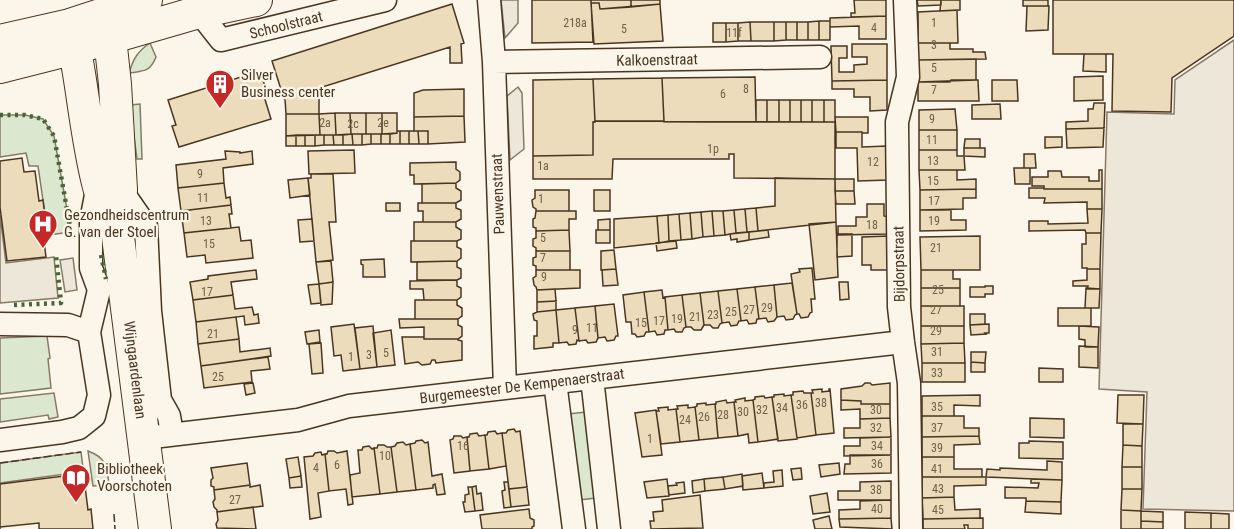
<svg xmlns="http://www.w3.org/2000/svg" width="1234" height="529" font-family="'Roboto Condensed',sans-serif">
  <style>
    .green { fill: #dce7d0; stroke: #887966; stroke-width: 1.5 }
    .parking { fill: #ede7d9; stroke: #887966; stroke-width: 1.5 }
    .building { fill: #ecdcbc; stroke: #4a3520; stroke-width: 1.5 }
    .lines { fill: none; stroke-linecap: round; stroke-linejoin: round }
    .minor-casing { stroke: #4a3520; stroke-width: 25 }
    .secondary-casing { stroke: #4a3520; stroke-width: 34 }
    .minor { stroke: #fbf6e9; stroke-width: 22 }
    .secondary { stroke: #fbf6e9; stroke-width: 32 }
    .hedge { stroke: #436837; stroke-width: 4.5; stroke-dasharray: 3 4.5; stroke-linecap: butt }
    .fence { stroke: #4a3520; stroke-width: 1.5; stroke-dasharray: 8 3; stroke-linecap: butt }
    .labels { text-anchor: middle; stroke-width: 4.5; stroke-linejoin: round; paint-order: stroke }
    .number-label { font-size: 12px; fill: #725f47 }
    .street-label { font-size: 15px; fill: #4a3520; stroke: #fbf6e9 }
    .poi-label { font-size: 15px; fill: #4a3520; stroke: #fbf6e9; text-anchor: start }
  </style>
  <rect width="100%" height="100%" fill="#fbf6e9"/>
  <path class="green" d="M150 43 156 57C150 72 144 71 129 73 133 59 138 51 150 43Z
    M140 104 142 159H137L130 105Z
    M0 115H25L43 119 54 136 71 232 48 235 38 166H29L26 153 0 157Z
    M47 336 50 358 48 359 51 388 0 394V338Z
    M54 393 58 417 49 419 48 415 0 422V399Z
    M586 412 596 498 579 500 568 414Z
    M88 451C107 458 107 467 109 485L93 486Z
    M81 452 84 476 66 479 65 474 0 483V463Z"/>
  <path class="parking" d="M501 0H518V23L505 38Z
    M1234 40V511L1143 509 1147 392 1099 389 1107 112 1174 114 1175 80Z
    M518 87 522 93 524 149 510 160 507 96Z
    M0 215 6 263 54 257 58 298 0 303Z
    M73 258 77 290 65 292 60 260Z"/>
  <path class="building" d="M532 0H591L593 42 532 43Z
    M591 0H631V7L600 9 599 3H591Z
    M631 0H660V4L631 7Z
    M854 0H886V16L851 17V13H855Z
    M917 0H941V5L918 6Z
    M941 0H960V10L940 11Z
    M1023 0H1048V6H1023Z
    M1053 0H1234V36L1172 78 1171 112 1112 111 1113 54H1053Z
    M591 3H599L600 9 660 4 663 41 594 44Z
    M452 4 464 43 461 44 462 63H450V47L319 88V114H286L285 99H284L272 61Z
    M1027 6H1049L1048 30 1026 31Z
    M957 10 958 43H918V12Z
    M886 16V39H859V26L830 27V18Z
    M819 21V40H808V22Z
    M819 21H830V40H819Z
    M750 22H774V41H751Z
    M750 22 751 41H738V23Z
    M774 22H786V40L774 41Z
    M786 22H797V40H786Z
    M797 22H808V40H797Z
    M713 23H726V42H713Z
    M726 23H738V41L726 42Z
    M918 43H950V49H973V52H985L986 59 918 60Z
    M852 44H887V80L832 81 831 46H847V58H839V72H854V65L867 64V57H852Z
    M1084 54H1106V72L1083 71Z
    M976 59V80L918 82V60Z
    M260 71 267 92 263 93 271 119 179 147 172 126 176 125 168 100Z
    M1103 76V100L1074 101V77Z
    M755 77 756 122H664L662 78Z
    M662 78 664 121H595L593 79Z
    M593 79 595 122H593V155L533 156V80Z
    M887 80V110L870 111V97H854V89H832V81Z
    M951 80H978L979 101H918V82H950Z
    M992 80H1017L1018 101H992Z
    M464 89V116L414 117V93L423 90Z
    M756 100H767V122H756Z
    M767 100H779V122H767Z
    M779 100H790V122H779Z
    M790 100H801V122H790Z
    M801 100H812V122H801Z
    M812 100H824V122H812Z
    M824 100H835V122H824Z
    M1094 103H1105L1104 128 1066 129V122L1088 121V109H1093Z
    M1000 104 1001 119H972V105Z
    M955 109 957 130H919V110Z
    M335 113H350L351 134 336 135Z
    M335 113 336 135H320L319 114Z
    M350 113H366V134H351Z
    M366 113H382V134H366Z
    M382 113H397V133L382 134Z
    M286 114H319L320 135 286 136Z
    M464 116 465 142 428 144V131H414V117Z
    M835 117H868V133H862V132H836Z
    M595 121 835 122V179L734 178V154H729V159H613L612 179H533V156L593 155V122Z
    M1104 128 1103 147 1067 148 1066 129Z
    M919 130H957V150H919Z
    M397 131H400V144H390V134L397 133Z
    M400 131H409V144H400Z
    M409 131H418L419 144H409Z
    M418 131H428V144H419Z
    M836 132H862V147L887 146 888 180 858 181 857 148H836Z
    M352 134H362V145H353Z
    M352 134 353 145H343V135Z
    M362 134H371V144L362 145Z
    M371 134H381V144H371Z
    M381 134H390V144H381Z
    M296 135V146H286V136Z
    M296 135H305V146H296Z
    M305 135H315V146H305Z
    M315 135H324V145L315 146Z
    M324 135H333L334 145H324Z
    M333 135H343V145H334Z
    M1045 137H1062V147L1045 148Z
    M965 139H980V148H964Z
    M964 148H985V157L964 156Z
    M354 150 355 173 309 174 308 151Z
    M919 150H957V156H964L965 170H919Z
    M225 151 240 152V153L252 151 253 164 223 168 224 183 178 188 176 165 226 159Z
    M1024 154H1035L1036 168H1024Z
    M22 158 24 172 35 171 39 201 43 200 47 233H43L46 257 7 261 0 207V161Z
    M456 162V169L460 172V180L456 183 414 184V175H410V163Z
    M1014 168H1030V184H1015Z
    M919 170H957V180L976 179V189L920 190Z
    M1099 170H1102V189H1044V186H1032V177H1048V171H1061L1062 177H1089V181H1099Z
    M311 174H333L336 222H329L333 260 316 262 308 178H311Z
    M308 178 310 195 290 198 288 180Z
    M775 178 835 179 836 222 758 231 756 208 775 206Z
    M835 179H854V191H835Z
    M224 183 226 198 230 197 231 205 181 211 178 188Z
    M456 183V188L461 191V200L456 203H422V184Z
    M1029 188H1044V189H1102V209H1087V202L1044 203 1045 198H1029Z
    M976 189V198H963V209L920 210V190Z
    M535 190H569V211H536V209L533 207 532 200 535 198Z
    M594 190H610V211H594Z
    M835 191H854L855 204H836Z
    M386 203H400V211H386Z
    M418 203H456V208L461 210V219L456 222H423V211H418Z
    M867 204H884V216L888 217V234L838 235V226H856V217H867Z
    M231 205 232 214H229L231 228 184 233 181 211Z
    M756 208 758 231 747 232 745 209Z
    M745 209 747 232 736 233 734 210Z
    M1087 209H1102L1101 233H1086L1085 230 1029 231V221H1048V224L1088 223Z
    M734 210 736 233 725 235 723 211Z
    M920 210H951V220H966V230L920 231Z
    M536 211H576V219H569V230L536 231V228L533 227V219L535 218Z
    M712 211H723L725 235 714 236Z
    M712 211 714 236 703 237 701 212Z
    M701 212 703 237 692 239 690 213Z
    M690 213 692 239 681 240 679 214Z
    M679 214 681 240 669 241 668 215Z
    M668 215 669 241 659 243 657 216Z
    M657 216 659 243 614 248V219Z
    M312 219 314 241 300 242 298 220Z
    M610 219V230H598V220Z
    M414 222H456V227L461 230V239L457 241H414Z
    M836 222 838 277 815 280 809 224Z
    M239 227 241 241 251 240 253 258 206 263 205 255 187 257 184 233Z
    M569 230 570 251H536V248L533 246V239L536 238V231Z
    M596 230H610V243H596Z
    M768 230 769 237 749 240V232Z
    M749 232V240L737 242V239L731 240 730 234Z
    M1086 233H1101L1100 269H1087V268H1082V244H1086Z
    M837 234H852V256L837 257Z
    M888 236V270H871V265H862V237Z
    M980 236V270H921L920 237Z
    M411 241H457V247L461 249V258L457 261 411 262Z
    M676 241 677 248 657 251 656 243Z
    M614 250 616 269 601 270V251Z
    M536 251H570V270H536V266L533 265V258L536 257Z
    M384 259 385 277H363V265L361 264V260Z
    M331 261 333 282 319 284 316 262Z
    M457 261V267L461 269V278L457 280H417V262Z
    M812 268 815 299H811L812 312 810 313 808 317 801 318 799 314H797L791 274 800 272 799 269Z
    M616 269 618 285 603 286 602 270Z
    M1087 269H1100V289H1087L1088 286H1073V281L1087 280Z
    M256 270 257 279 231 282 233 295 193 300 190 282 208 279V276Z
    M536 270H580V288L537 290 536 287 534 285 533 278 536 276Z
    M921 270H953V279H960V288H921Z
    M457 280V286L461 288V297L457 300H424L423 289H410V281Z
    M333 282 332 304 321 305 319 284Z
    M839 282H848L849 299 840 300Z
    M792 283 797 314 795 315 793 319 786 320 784 316 777 317 774 285Z
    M319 284 321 303 311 304 308 285Z
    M774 285 777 317 774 321 768 322 766 318 759 319 755 287Z
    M985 286H993V294H985V297H970V287H985Z
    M755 287 759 319H757L756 323 749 324 747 320 741 321 737 289Z
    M921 288H960V306H921Z
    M1086 288 1100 289 1099 308H1085Z
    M555 289 556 301 537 302V290Z
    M737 289 741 321H739L737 325 731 326 729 322 722 323 718 291Z
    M662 290 663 298 665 297 668 330H665L664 334 657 335 655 331 649 332 644 292Z
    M718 291 722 323 720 324 718 328H713L710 325H704L700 293Z
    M644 292 649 332H646L644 336 637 337 635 334H632L631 322H626L623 295Z
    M700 293 704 325 701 330H694L691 327H686L682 295Z
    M233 295 235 309 252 307 254 315 258 314 259 323 245 325 244 316 196 322 193 300Z
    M682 295 686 327 684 328 682 332H676L674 329 668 330 665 297Z
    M415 300H457V305L462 308V316L458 319H415Z
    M556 301V310L537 312V302Z
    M614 304 618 336H616L614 340 607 341 605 337 598 338 595 306Z
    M595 306 598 338 596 342 588 343 586 340 579 341 575 308Z
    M921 306H964V326H921Z
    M575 308 579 341 577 340 576 344 569 345 567 342 559 343 556 310Z
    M1058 308H1091V326H1058Z
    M556 310 559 343H553V347L534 349V336H537V321L534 320 533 314 537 312Z
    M970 314H985V324L970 325Z
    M236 317 239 339 198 344 196 322Z
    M399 319H458V325L462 327V336L458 339H424V327L400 328Z
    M354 324 360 369 343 371 341 355 334 356 331 327Z
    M989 324V333H985L986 334 971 335 970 325Z
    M373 326 377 367 360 369 355 328Z
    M921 326H964V343L921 344Z
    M1079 326 1099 327 1098 347H1085V340L1079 339Z
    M319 330 320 342 307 344 305 332Z
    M391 330 395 365 377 367 373 333Z
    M402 337H424V339H458V340L462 341V360L436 363 435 360H432L430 364 422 365 418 362 405 364Z
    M239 339 240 352 270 348 271 356 201 366 198 344Z
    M321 343 323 373 312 374 309 344Z
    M964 343 965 363H922L921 344Z
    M1079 346 1098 347V368L1079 367Z
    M971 352H986L985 363 971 362Z
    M268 357 270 369 251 371 252 382 204 388 201 366Z
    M971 362 985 363V372H971Z
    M922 363H965V382H922Z
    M1039 368 1063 369V382H1039Z
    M253 383 255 393 246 395 244 384Z
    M865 383H870L872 385 890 383V404H861V401L841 400V389L862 386Z
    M822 389V392L829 391V389H830L834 433 816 435 811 393H813L812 390Z
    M803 391 804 393H811L816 435 797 438 791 395H793V392Z
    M784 394V396L791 395 797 438V439L778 441 772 397H774V395Z
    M980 395V406L954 405V416H922V396Z
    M1118 395H1144L1143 424 1117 423Z
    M764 396 765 398 772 397 778 439 758 442 753 400 755 399V397Z
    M745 398V401L753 400 758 442 749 443 748 434 738 436 734 402H736L735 400Z
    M726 400 727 403 734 402 738 436 718 438 715 404H716V402Z
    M841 400 861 401V404H890V418L860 419V409L841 410Z
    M706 403V405L715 404 718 438 699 440 695 407 697 406V404Z
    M688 405V408L695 407 699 440 680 442 676 409H678L677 406Z
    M668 407V410L676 409 680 442 661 444 656 411H659L658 408Z
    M656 410 662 455 642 457 635 413Z
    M922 416H964V428H979V436L922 437Z
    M890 418 891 437 844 438V428H860V419Z
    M1030 418 1064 419V438L1030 437Z
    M1123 424H1143L1142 446 1123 445Z
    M514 429 516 432 520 431 527 487 509 489 502 433H506L508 430Z
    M495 431 497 434 502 433 506 466 489 469 485 435H487L488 432Z
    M477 433 479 436 485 435 489 469 470 471 467 437H469L470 434Z
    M454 436H461L463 438 467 437 470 471 454 473 450 440 453 439Z
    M979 436 980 444 954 445V457H922V437Z
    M891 437V455L844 456V446H860V438Z
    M422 440 425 443 428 442 432 476 442 474 445 494 437 495 435 484 433 485V488L416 490 410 444 415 443 416 441Z
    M1029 441 1063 442V459L1019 458V443H1029Z
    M403 442 406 445 410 444 416 490 397 492 391 447 395 446 397 443Z
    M378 445H384L387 447H391L397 492 380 494 374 448H377Z
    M1123 445 1142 446V467H1122Z
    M369 446 372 449 374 448 380 494 352 497 350 475 360 473 358 450H362L363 447Z
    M328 451H334L337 453 347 451 353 504 348 505 346 489 329 491 325 454H327Z
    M321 452 322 455 325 454 329 491 318 493 321 517 310 519 304 457 313 456 315 453Z
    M850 455H891V473L844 474 845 464H850Z
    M298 457 301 476 289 478 286 459Z
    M922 457H954V469H982V477H922Z
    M1047 461 1062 462V480L986 477 987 469 1000 470V468L1047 470Z
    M247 463 250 485 214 490V487L211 486V480L213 478 211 468Z
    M839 463 840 474 821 477 819 465Z
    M1122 467H1142V489H1122Z
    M801 468 802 479 793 480 791 469Z
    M782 470 783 486 764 488V483L774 482 773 471Z
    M762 473 764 488 743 490 742 476Z
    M742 474 743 486 725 489 723 477Z
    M64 476V480L84 478 88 510 91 509 93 529H39V523L0 527V529V484Z
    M301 476 302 487 290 488 289 478Z
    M723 477 725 489 705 491 704 479Z
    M922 477H986V485L954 486V497L922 498Z
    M667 479 669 496 647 498 644 482Z
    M704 479 705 491 693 493 692 481Z
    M1031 479 1062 480 1061 502 1026 501V498H1005V487L1038 488 1039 483H1031Z
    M891 481V500H838V491H860V482Z
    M504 482H508L511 507 504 508 502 491 505 490Z
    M684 482 685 493 669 495 668 486 677 485 676 483Z
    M250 485V487L260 485 263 506 217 512V510L214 507 213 502 215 499 214 490Z
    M476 486 477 494 481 493 483 510 475 511 472 487Z
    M468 487H472L475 511 465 512 463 502H465V495L469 494Z
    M527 487 529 505 511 507 509 489Z
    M1122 489H1142L1141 511 1121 510Z
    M827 493 830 512 813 514 810 496Z
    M700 495 703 528 651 529 650 521H654L653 512 663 511 662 500Z
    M954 497 955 510 980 509V518L923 519 922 498Z
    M891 500V518L839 519V510L860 509V501Z
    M1026 501 1061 502V514L1025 512Z
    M253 507 256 529 217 528 216 524 218 520 217 512Z
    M529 509 530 518 534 520V526L532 527V529H482L480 515Z
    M1121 510 1141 511V529H1121Z
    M1141 511 1163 512V522L1141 521Z
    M1185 512 1211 513V529H1185Z
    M1211 513 1229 514V529H1211Z
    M829 516 832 529H815L813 520Z
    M891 518 892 529 840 527 839 519Z
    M983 518V529H968V525H964L965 529H923V519Z
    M1141 521 1163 522V529H1141Z"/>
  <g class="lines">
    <g class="minor-casing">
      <path id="minor" d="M489 0 494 62 505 388
        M905 0 908 77 897 122 899 307 903 342 909 383 911 529
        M199 12 221 40 385 0
        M494 62 820 57
        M121 190 146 226 150 311 160 400 169 416 172 434
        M0 324 68 325 89 332
        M592 378 609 529
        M555 382 574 529
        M144 438 298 420 349 406 903 342
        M0 440 62 432 79 428 94 416 99 395 89 332 99 290 91 268V221L98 185"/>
    </g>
    <g class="secondary-casing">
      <path id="secondary" d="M103 14 110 38 115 84 121 190 117 229 155 529
        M70 25C82 77 85 131 98 183 101 198 110 212 116 226
        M0 41 70 25 146 0
        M0 67 75 48 199 12 256 0"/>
    </g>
    <use href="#minor" class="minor"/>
    <use href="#secondary" class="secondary"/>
    <path class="hedge" d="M0 115H25L43 119 54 136 71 232
      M101 255 106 279
      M14 305 61 303 56 256"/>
    <path class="fence" d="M0 463 81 452
      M114 514 115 529"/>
  </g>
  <defs>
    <g id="building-pin" transform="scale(1.5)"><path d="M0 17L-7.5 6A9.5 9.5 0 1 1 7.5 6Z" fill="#c62828" stroke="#fbf6e9"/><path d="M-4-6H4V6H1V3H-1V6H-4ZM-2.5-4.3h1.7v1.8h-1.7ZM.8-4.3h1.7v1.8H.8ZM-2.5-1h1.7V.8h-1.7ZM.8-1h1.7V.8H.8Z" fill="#fff"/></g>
    <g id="hospital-pin" transform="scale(1.5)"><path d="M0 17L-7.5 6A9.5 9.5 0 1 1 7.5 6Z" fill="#c62828" stroke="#fbf6e9"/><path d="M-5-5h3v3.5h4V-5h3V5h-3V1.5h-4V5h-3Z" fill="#fff"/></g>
    <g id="library-pin" transform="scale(1.5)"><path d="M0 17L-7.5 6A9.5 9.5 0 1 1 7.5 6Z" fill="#c62828" stroke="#fbf6e9"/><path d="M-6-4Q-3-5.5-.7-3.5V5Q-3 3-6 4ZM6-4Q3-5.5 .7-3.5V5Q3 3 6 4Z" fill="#fff"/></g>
  </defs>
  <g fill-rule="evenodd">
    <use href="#building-pin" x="220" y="84"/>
    <use href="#hospital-pin" x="43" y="224"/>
    <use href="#library-pin" x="76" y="478"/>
  </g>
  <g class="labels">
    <g class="number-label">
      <text x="575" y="27">218a</text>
      <text x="934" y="27">1</text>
      <text x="874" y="32">4</text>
      <text x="624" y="33">5</text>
      <text x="734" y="37">11f</text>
      <text x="934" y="49">3</text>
      <text x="934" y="72">5</text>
      <text x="746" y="93">8</text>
      <text x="934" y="94">7</text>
      <text x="723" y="98">6</text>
      <text x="932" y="123">9</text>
      <text x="325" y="127">2a</text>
      <text x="383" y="127">2e</text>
      <text x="353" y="128">2c</text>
      <text x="932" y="144">11</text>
      <text x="713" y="153">1p</text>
      <text x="933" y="165">13</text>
      <text x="873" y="166">12</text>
      <text x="543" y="170">1a</text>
      <text x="200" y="178">9</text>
      <text x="933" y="185">15</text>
      <text x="203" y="202">11</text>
      <text x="541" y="203">1</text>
      <text x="934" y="205">17</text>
      <text x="206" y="225">13</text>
      <text x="934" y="225">19</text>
      <text x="872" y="229">18</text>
      <text x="543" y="242">5</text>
      <text x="209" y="248">15</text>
      <text x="936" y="252">21</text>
      <text x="543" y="262">7</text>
      <text x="544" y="281">9</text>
      <text x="938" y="294">25</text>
      <text x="207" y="296">17</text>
      <text x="767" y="312">29</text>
      <text x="749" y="314">27</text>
      <text x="936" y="314">27</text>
      <text x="731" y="316">25</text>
      <text x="713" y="319">23</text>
      <text x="695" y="321">21</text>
      <text x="677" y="323">19</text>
      <text x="659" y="325">17</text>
      <text x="641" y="327">15</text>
      <text x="592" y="332">11</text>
      <text x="575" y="334">9</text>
      <text x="936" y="335">29</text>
      <text x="213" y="338">21</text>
      <text x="937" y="356">31</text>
      <text x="386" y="357">5</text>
      <text x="369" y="359">3</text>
      <text x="351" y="361">1</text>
      <text x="937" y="377">33</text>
      <text x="218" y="381">25</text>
      <text x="821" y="407">38</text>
      <text x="802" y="409">36</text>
      <text x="937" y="411">35</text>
      <text x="782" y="412">34</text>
      <text x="762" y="414">32</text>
      <text x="876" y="414">30</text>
      <text x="743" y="416">30</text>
      <text x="723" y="419">28</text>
      <text x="704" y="421">26</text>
      <text x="685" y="424">24</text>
      <text x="876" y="432">32</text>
      <text x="937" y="432">37</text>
      <text x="650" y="443">1</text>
      <text x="463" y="450">16</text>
      <text x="877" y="450">34</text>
      <text x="937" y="452">39</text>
      <text x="385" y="460">10</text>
      <text x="877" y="468">36</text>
      <text x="337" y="469">6</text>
      <text x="316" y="472">4</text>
      <text x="937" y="473">41</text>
      <text x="938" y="493">43</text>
      <text x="876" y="494">38</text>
      <text x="235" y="504">27</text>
      <text x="877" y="513">40</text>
      <text x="938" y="514">45</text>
    </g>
    <g class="street-label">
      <text transform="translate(286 25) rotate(-14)" y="5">Schoolstraat</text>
      <text transform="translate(657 60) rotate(-1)" y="5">Kalkoenstraat</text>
      <text transform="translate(498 194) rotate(-92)" y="5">Pauwenstraat</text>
      <text transform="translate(899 264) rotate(-91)" y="5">Bijdorpstraat</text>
      <text transform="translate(135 370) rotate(83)" y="5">Wijngaardenlaan</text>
      <text transform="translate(522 386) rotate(-7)" y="5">Burgemeester De Kempenaerstraat</text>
    </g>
    <g class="poi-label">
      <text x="241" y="80">Silver<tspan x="241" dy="17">Business center</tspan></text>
      <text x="64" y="220">Gezondheidscentrum<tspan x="64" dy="17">G. van der Stoel</tspan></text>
      <text x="97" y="474">Bibliotheek<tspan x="97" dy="17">Voorschoten</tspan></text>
    </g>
  </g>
</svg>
